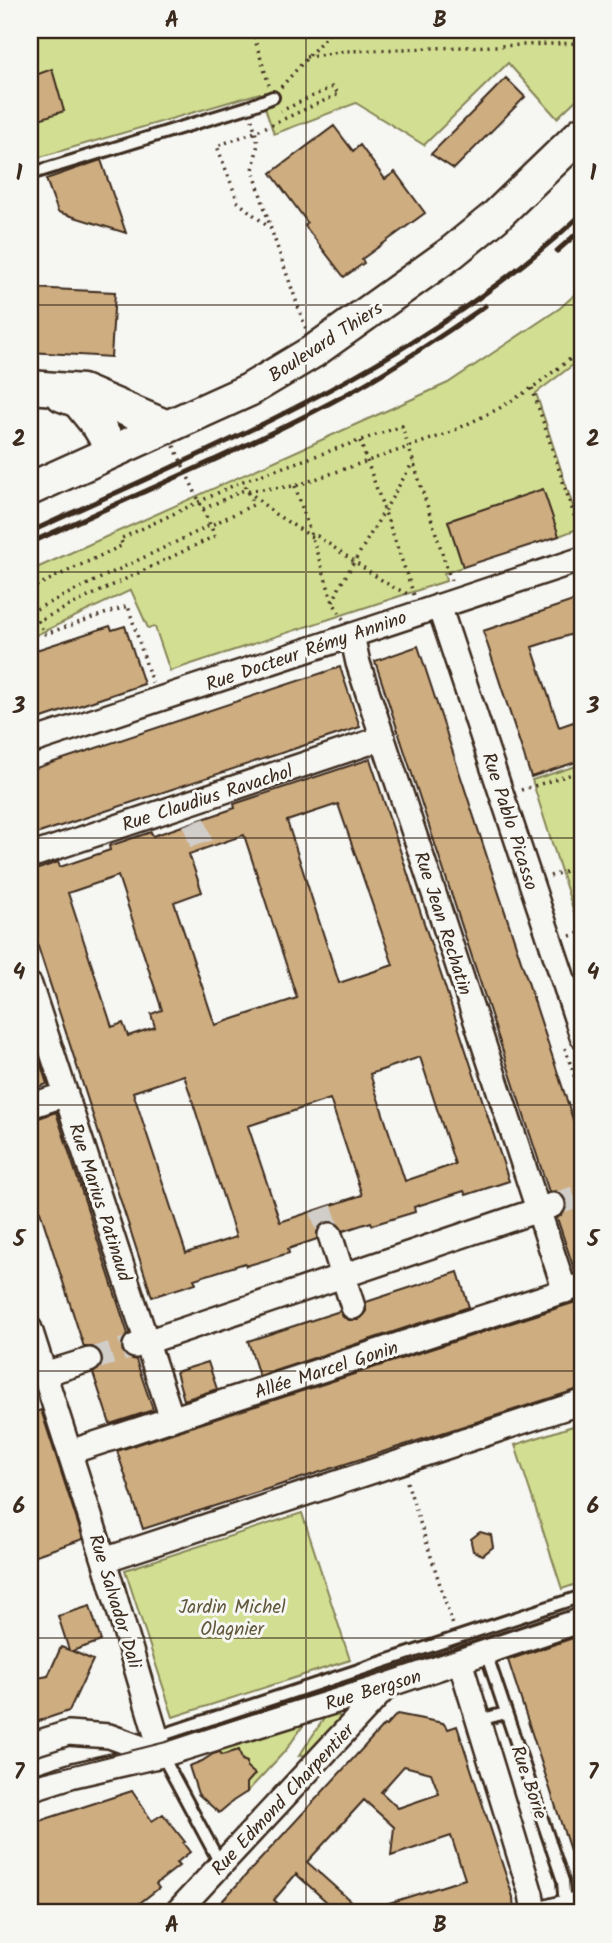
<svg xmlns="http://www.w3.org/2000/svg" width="612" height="1943" font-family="Kalam,sans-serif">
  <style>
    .green { fill: #d2df92; stroke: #868458; stroke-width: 2 }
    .building { fill: #cead81; stroke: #3b2a1e; stroke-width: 2; fill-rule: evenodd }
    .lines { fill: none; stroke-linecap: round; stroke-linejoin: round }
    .street-tunnel { stroke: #d1cdc8; stroke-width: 23; stroke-dasharray: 23 11; stroke-linecap: butt }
    .lane-casing { stroke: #3b2a1e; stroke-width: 16 }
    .street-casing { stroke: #3b2a1e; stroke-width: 28 }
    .secondary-casing { stroke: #3b2a1e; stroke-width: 37 }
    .path { stroke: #3b2a1e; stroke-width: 3.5; stroke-dasharray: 2 5; stroke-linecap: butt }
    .lane { stroke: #f6f6f2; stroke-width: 10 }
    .street { stroke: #f6f6f2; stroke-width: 23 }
    .secondary { stroke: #f6f6f2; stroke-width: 32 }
    .tram { stroke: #3b2a1e; stroke-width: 2 }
    .rail { stroke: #3b2a1e; stroke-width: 5 }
    .path-bridge { stroke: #3b2a1e; stroke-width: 3.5; stroke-dasharray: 2 5; stroke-linecap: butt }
    .grid { fill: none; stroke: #3b2a1e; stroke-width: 2; stroke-opacity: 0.55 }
    .labels { text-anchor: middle; stroke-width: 6; stroke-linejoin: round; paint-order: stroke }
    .street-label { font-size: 19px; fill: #3b2a1e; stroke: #f6f6f2 }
    .park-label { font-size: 19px; fill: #61573b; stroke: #f6f6f2 }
    .neatline { fill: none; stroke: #3b2a1e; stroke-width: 2.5 }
    .grid-label { font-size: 23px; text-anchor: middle; font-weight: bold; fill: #3b2a1e }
  </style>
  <rect width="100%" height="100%" fill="#f6f6f2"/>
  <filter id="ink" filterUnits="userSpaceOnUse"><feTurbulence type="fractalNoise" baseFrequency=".0143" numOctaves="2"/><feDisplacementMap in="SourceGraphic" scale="14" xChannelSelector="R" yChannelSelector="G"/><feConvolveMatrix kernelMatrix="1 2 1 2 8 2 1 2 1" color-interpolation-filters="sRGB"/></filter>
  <g filter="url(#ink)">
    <path class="green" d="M30 30H582V94L557 118 508 63 424 145 356 103 274 134 260 93 30 160Z
      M582 288V358L536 393 580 528 559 536 543 490 448 521 463 567 444 573 446 581 170 671 155 627 148 628 131 590 30 638V571L448 383 560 308Z
      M582 764V930L580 931 532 780Z
      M582 1423V1582L562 1589 515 1445Z
      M302 1513 350 1660 173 1717 125 1570Z
      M332 1714 344 1718 306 1755 299 1756 325 1717Z
      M305 1723 286 1750 247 1792V1762L242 1760 239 1750 222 1755 219 1750Z"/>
    <path class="building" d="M52 69 64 111 30 122V77Z
      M506 78 525 97 454 169 431 154Z
      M334 126 353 151 360 145 385 179 395 172 425 213 362 259 364 263 344 277 305 226 307 222 271 173Z
      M101 160 126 233 58 212 46 179Z
      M30 288 115 292 111 357 30 352Z
      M543 489 559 536 463 567 448 521Z
      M579 599 582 609V631L532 647 559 727 582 719V760L531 777 483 631Z
      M110 626 112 630 125 626 144 684 30 722V652Z
      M418 646 582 1147V1271L575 1272 557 1218 567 1208 566 1200 556 1191 549 1192 375 661Z
      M340 667 360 727 30 836V770Z
      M370 759 509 1181 466 1195 464 1191 414 1207 415 1212 372 1225 371 1222 343 1231 334 1222H325L317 1231V1239L288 1249 289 1253 246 1266 245 1263 194 1279 196 1283 152 1297 30 922V872L58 862 60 867 110 850 109 846 151 832 153 836 235 808 234 804ZM338 804 393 965 339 983 287 821ZM244 835 297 998 215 1025 174 902 202 892 189 854ZM118 876 162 1010 151 1014 155 1027 128 1036 123 1023 112 1027 68 893ZM420 1057 455 1164 405 1181 370 1074ZM184 1075 236 1237 186 1253 133 1092ZM330 1099 362 1195 280 1222 248 1126Z
      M33 1041 47 1084 30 1090V1042Z
      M56 1112 128 1334 122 1343V1350L126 1357 136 1360 153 1410 110 1424 93 1373 102 1364V1355L93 1347H84L30 1180V1121Z
      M458 1272 469 1307 259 1376 248 1341 340 1311 343 1317 349 1320H358L366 1311V1302Z
      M582 1300V1388L143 1529 117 1451Z
      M208 1362 217 1389 184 1400 176 1372Z
      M41 1410 83 1539 30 1557V1414Z
      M480 1532 491 1535 493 1547 483 1555 473 1551 471 1542V1539Z
      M90 1606 101 1641 72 1651 93 1660 69 1711 30 1724V1689L34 1688 37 1678 48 1676 61 1647 69 1650 58 1616Z
      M582 1635V1729L575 1730 580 1743 576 1744 582 1762V1877L579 1878 508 1660Z
      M397 1714 443 1723 448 1729 457 1726 513 1897 514 1913H367V1910L465 1879 451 1836 391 1856 394 1827 364 1800 307 1862 364 1913H339L296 1874 274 1900 288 1913H211L384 1725 386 1726ZM404 1766 431 1773 439 1794 398 1808 381 1792Z
      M239 1750 242 1760 247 1762V1767L255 1774 247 1783V1792L233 1801 219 1813 198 1794 189 1766 202 1761 213 1754 220 1752 222 1755Z
      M132 1791 152 1821 163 1814 185 1842 183 1843 190 1852 176 1863 179 1866 156 1884 159 1888 136 1906 142 1913H30V1824Z"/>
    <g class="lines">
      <path class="street-tunnel" d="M194 822 203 849
        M553 1205 582 1195
        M321 1209 330 1235
        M89 1360 132 1347"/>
      <g class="lane-casing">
        <path id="lane" d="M30 174 248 107 273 97
          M486 1653 563 1881 565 1907
          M479 1720 506 1713
          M156 1737 582 1596
          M162 1755 221 1865"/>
      </g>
      <g class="street-casing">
        <path id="street" d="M439 606 582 1036
          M352 635 358 663 565 1291
          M30 742 582 559
          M30 856 383 738
          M30 985 172 1419
          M30 1106 66 1094
          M330 1235 353 1307
          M30 1329 104 1560 162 1755
          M135 1346 553 1205
          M44 1374 89 1360
          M70 1452 582 1285
          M104 1560 582 1402
          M460 1661 531 1894 534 1913
          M30 1745 68 1733 109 1736 162 1755
          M30 1789 74 1775 162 1755 388 1685 582 1620
          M176 1913 388 1685
          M543 1913 582 1902"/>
      </g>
      <g class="secondary-casing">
        <path id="secondary" d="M30 387 82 391 165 426
          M62 395 78 401 99 427 113 451
          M30 489 249 390 314 351 451 253 495 217 582 133"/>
      </g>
      <path class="path" d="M252 30 269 85
        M306 57 346 51 582 43
        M281 87 332 30
        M252 119 258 143 253 170 271 229 306 329
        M271 229 238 202 217 146 255 132 339 94 332 87 281 111
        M532 388 582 539
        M360 441 414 595
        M295 486 333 602 343 619
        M248 491 275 514 312 537 317 536 389 585 410 595
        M203 509 242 491 295 486 449 433 498 409 532 388 582 350
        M30 589 123 545 120 539 243 481 402 426 451 581
        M333 602 340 586 413 462
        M30 612 253 505 243 481
        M38 621 45 634 128 606 152 683
        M30 625 215 536
        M521 790 582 771
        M550 876 582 866
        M570 936 582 932
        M565 1048 582 1099
        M407 1482 453 1625"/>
      <use href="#lane" class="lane"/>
      <use href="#street" class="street"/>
      <use href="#secondary" class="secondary"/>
      <path class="tram" d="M30 1776 166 1742 582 1606"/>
      <path class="rail" d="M557 251 582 229
        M30 532C225 442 422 363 582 214
        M30 543C139 493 251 447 356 389 400 364 443 335 485 306"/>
      <path class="path-bridge" d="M174 446 215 536"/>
    </g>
  </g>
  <path class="grid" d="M306 30V1913M30 305H582M30 572H582M30 838H582M30 1105H582M30 1371H582M30 1638H582"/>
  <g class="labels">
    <g class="street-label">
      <text transform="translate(325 341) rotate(-33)" y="7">Boulevard Thiers</text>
      <text transform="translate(306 650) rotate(-19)" y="7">Rue Docteur Rémy Annino</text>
      <text transform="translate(207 797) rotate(-18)" y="7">Rue Claudius Ravachol</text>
      <text transform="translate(511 821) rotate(72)" y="7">Rue Pablo Picasso</text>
      <text transform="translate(444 923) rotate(72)" y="7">Rue Jean Rechatin</text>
      <text transform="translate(101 1202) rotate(72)" y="7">Rue Marius Patinaud</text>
      <text transform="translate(326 1369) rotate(-18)" y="7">Allée Marcel Gonin</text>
      <text transform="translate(116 1601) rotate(73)" y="7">Rue Salvador Dali</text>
      <text transform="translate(373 1689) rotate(-17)" y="7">Rue Bergson</text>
      <text transform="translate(530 1782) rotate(71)" y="7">Rue Borie</text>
      <text transform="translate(282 1799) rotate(-47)" y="7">Rue Edmond Charpentier</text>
    </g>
    <g class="park-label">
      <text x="232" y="1613">Jardin Michel<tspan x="232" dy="22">Olagnier</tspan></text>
    </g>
  </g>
  <rect width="612" height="1943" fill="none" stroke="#f6f6f2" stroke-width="77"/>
  <rect x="38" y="38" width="536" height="1866" class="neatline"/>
  <g class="grid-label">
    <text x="172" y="27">A</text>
    <text x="440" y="27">B</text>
    <text x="19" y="180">1</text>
    <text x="593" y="180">1</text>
    <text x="19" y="446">2</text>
    <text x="593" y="446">2</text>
    <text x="19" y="713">3</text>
    <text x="593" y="713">3</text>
    <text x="19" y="979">4</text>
    <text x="593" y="979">4</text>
    <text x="19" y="1246">5</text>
    <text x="593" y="1246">5</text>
    <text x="19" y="1513">6</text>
    <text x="593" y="1513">6</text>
    <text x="19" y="1779">7</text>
    <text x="593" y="1779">7</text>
    <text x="172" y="1932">A</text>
    <text x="440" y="1932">B</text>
  </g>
</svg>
